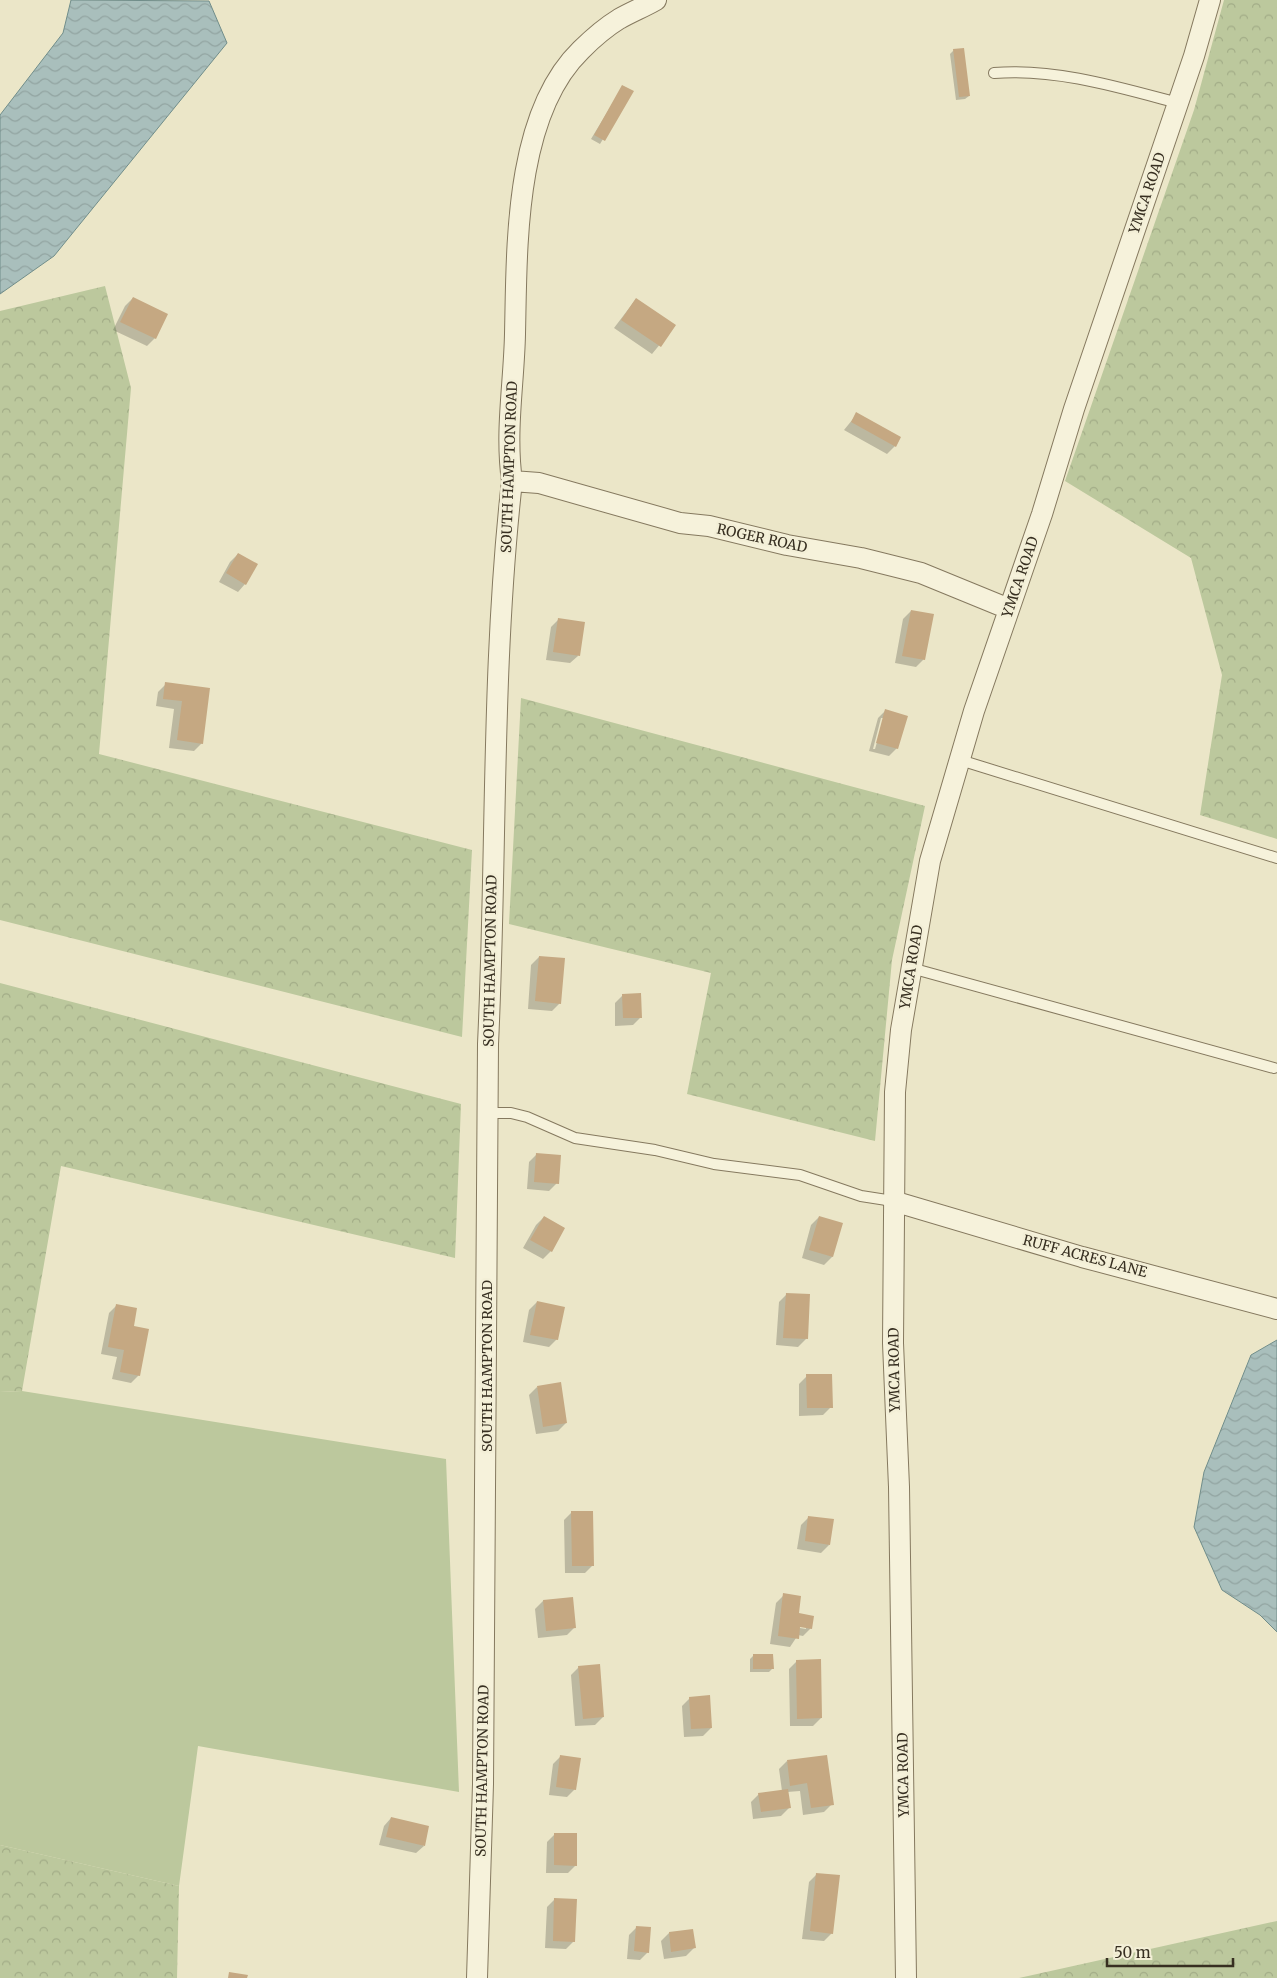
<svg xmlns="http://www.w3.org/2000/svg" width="1277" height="1978" font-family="Merriweather,serif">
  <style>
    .green { fill: #bcc89d }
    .forest { fill: url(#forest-crowns) }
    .water { fill: url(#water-waves); stroke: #708d8a }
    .shadow { fill: #0003; fill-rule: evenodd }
    .building { fill: #c5a882 }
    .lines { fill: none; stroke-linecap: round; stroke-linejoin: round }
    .service-casing { stroke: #85795f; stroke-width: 12 }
    .minor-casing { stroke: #85795f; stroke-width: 22 }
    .service { stroke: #f6f2db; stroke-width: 10 }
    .minor { stroke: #f6f2db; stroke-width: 20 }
    .labels { text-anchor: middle; stroke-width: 5; stroke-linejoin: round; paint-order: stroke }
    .street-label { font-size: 14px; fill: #372f21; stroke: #f3efd7 }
  </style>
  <defs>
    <pattern id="forest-crowns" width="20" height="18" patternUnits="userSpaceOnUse" patternTransform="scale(1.25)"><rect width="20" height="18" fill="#bcc89d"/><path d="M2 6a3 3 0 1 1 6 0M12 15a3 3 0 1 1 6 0" fill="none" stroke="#a2ac87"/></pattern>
    <pattern id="water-waves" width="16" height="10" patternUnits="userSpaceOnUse" patternTransform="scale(1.25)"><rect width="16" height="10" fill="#a9bfbc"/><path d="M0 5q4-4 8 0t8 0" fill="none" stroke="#92a4a1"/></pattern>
  </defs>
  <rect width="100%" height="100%" fill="#ebe6c8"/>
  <path class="green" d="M22 1391 446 1459 459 1792 198 1746 179 1886 0 1845V1392Z"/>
  <path class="forest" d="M1224 0H1277V839L1200 815 1222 675 1191 558 1065 481 1194 110Z
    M105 286 131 388 99 754 472 850 462 1037 0 920V311Z
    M521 698 925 806 892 960 875 1141 687 1094 711 973 509 924Z
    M0 983 461 1104 455 1258 61 1166 22 1391 0 1392Z
    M0 1845 179 1886 177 1978H0Z
    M1277 1921V1978H1019Z"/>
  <path class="water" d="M71 0 209 1 227 43 54 256 0 294V115L63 33Z
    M1277 1340V1632L1260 1615 1222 1590 1194 1527 1204 1472 1251 1355Z"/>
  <path class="shadow" d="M954 50 969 96 965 99 956 100 950 54Z
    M623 86 632 91 600 144 591 139Z
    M133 298 155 338 147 346 113 330 125 306Z
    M636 299 675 326 652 354 614 328Z
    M857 414 895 446 887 454 844 430Z
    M238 554 245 584 238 592 219 582 230 562Z
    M911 611 924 659 916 667 895 663 903 619Z
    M559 619 578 656 570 663 546 660 551 627Z
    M166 684 208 689 202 743 194 751 169 748 174 709 156 706 158 692Z
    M885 711 897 748 889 756 869 751 878 718ZM881 718H884L875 749H873Z
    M539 957 560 1003 552 1011 528 1009 531 965Z
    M623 995 641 1017 633 1025 615 1026V1003Z
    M537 1154 557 1183 549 1191 527 1189 529 1162Z
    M544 1217 564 1228 551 1251 543 1259 523 1248 536 1225Z
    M819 1217 842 1224 832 1257 824 1265 802 1258 811 1225Z
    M787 1294 806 1339 798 1347 776 1345 779 1302Z
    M537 1302 557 1339 549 1347 523 1342 529 1310Z
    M117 1305 132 1327 139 1375 131 1383 112 1379 117 1357 101 1354 109 1313Z
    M807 1376 831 1407 823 1415 799 1416V1384Z
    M537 1387 566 1423 558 1431 536 1434 529 1395Z
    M572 1512 593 1565 585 1573H565L564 1520Z
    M809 1517 829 1545 821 1553 797 1549 801 1525Z
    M784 1595 797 1614 811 1628 803 1636 798 1635 790 1647 770 1644 776 1603ZM794 1625 806 1627V1629L794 1627Z
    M572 1599 575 1627 567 1635 538 1638 535 1609 543 1601Z
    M753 1656 773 1668 769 1672H750V1659Z
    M797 1661 821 1718 813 1726H790L789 1669Z
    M579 1667 603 1717 595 1725 575 1726 571 1675Z
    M690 1698 711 1728 703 1736 684 1737 682 1706Z
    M561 1756 575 1789 567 1797 549 1795 553 1764Z
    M787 1761 832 1804 824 1812 803 1815 800 1791 787 1792 789 1808 781 1816 753 1819 751 1802 759 1794 782 1791 779 1769Z
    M391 1818 424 1846 416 1853 379 1845 384 1826Z
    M555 1834 576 1865 568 1873H546L547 1842Z
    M817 1874 832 1933 824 1941 802 1939 809 1882Z
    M555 1899 574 1941 566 1949 545 1948 547 1907Z
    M637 1927 648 1952 640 1960 627 1959 629 1935Z
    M669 1933 694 1948 686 1956 664 1959 661 1941Z"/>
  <path class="building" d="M964 48 970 96 959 97 953 49Z
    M622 85 634 91 605 141 594 135Z
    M133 297 168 314 156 339 120 322Z
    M636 298 676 325 661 347 621 320Z
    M856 412 901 437 896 447 851 422Z
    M238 553 258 564 246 585 226 573Z
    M911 610 934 614 925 660 902 656Z
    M558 618 585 622 580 656 553 652Z
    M165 682 210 688 203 744 177 740 182 701 163 699Z
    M885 709 908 716 898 749 876 743Z
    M539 956 565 958 561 1004 535 1001Z
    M641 993 642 1018H623L622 994Z
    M536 1153 561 1155 559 1184 534 1182Z
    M544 1216 565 1228 552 1252 530 1240Z
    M819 1216 843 1223 833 1257 809 1250Z
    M786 1293 810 1294 808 1339 783 1338Z
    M537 1301 565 1307 558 1340 530 1335Z
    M116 1304 137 1308 134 1326 149 1329 140 1376 120 1372 124 1350 108 1347Z
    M806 1374H832L833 1408H807Z
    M561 1382 567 1423 543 1427 537 1386Z
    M571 1511H593L594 1566H572Z
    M808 1516 834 1519 830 1545 805 1541Z
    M783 1593 801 1596 799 1613 814 1616 812 1629 800 1627 799 1639 778 1636Z
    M573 1597 576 1628 546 1631 543 1600Z
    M753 1654H773L774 1669H753Z
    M821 1659 822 1718 797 1719 796 1660Z
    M600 1664 604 1717 583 1719 578 1666Z
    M710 1695 712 1728 691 1729 689 1697Z
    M560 1755 581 1758 576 1790 556 1787Z
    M827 1755 834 1805 811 1808 807 1783 790 1786 787 1760Z
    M788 1789 791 1808 761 1812 758 1793Z
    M391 1817 429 1826 425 1846 386 1837Z
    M554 1833H577V1866L554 1865Z
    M816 1873 840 1875 833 1934 810 1931Z
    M554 1898 577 1899 575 1942 553 1941Z
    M636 1926 651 1927 649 1953 634 1951Z
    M693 1929 696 1948 671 1952 669 1932Z
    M229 1972 248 1975 247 1978H228Z"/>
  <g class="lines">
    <g class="service-casing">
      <path id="service" d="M994 73C1055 68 1118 87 1178 103
        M960 760 1277 858
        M911 968 1274 1068
        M488 1113H511L527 1117 575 1138 655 1150 714 1164 800 1175 861 1196 893 1201"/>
    </g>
    <g class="minor-casing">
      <path id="minor" d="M512 481 539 483 680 523 709 526 787 545 861 558 921 573 1009 609
        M893 1201 1082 1257 1277 1309
        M477 1978 483 1784 488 1044C497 856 491 668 512 481 505 432 514 383 515 334 517 247 514 115 581 50 592 39 606 27 619 19 631 12 644 7 656 0
        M906 1978 899 1487 893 1343 895 1092 901 1030 930 861 974 711 1042 514 1074 409 1194 56 1210 0"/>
    </g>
    <use href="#service" class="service"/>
    <use href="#minor" class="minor"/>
  </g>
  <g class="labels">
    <g class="street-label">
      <text transform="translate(1147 193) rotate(-71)" y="5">YMCA ROAD</text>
      <text transform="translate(509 467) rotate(-88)" y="5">SOUTH HAMPTON ROAD</text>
      <text transform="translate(762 538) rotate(12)" y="5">ROGER ROAD</text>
      <text transform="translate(1020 577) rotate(-71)" y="5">YMCA ROAD</text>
      <text transform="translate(490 961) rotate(-89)" y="5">SOUTH HAMPTON ROAD</text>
      <text transform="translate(911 967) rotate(-81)" y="5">YMCA ROAD</text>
      <text transform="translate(1085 1256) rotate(15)" y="5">RUFF ACRES LANE</text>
      <text transform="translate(487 1366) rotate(-90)" y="5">SOUTH HAMPTON ROAD</text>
      <text transform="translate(894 1370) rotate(-91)" y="5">YMCA ROAD</text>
      <text transform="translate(482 1771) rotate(-89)" y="5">SOUTH HAMPTON ROAD</text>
      <text transform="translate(903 1775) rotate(-91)" y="5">YMCA ROAD</text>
    </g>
  </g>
  <path d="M1107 1958v8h126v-8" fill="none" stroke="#372f21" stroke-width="2.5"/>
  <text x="1114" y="1958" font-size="15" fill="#372f21" stroke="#f3efd7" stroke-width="4" paint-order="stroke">50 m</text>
</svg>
